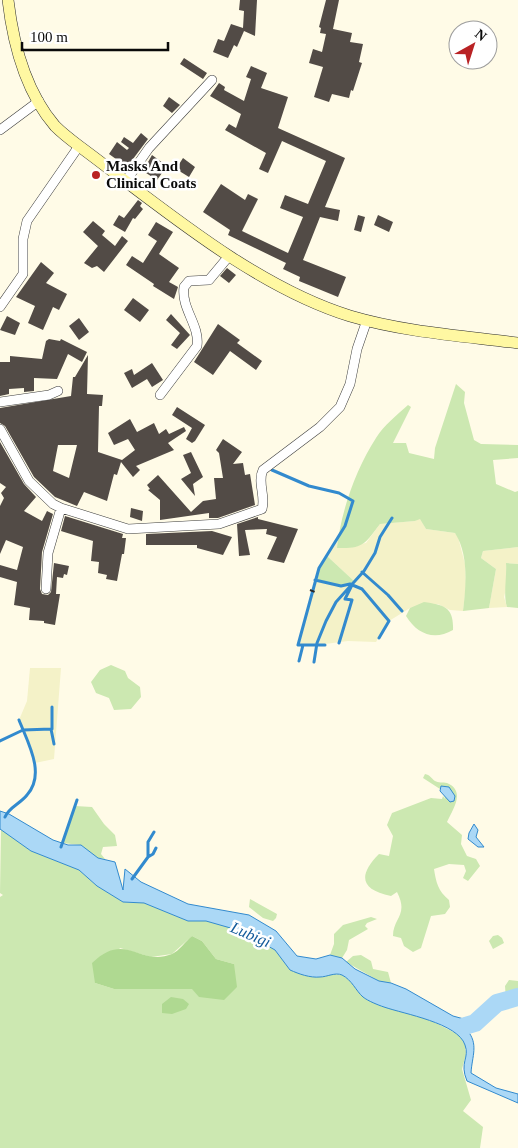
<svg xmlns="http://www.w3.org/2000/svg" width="518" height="1148" font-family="'Times New Roman',serif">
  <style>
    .farmland { fill: #f4f2c8 }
    .green { fill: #cce8b1; fill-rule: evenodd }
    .forest { fill: #afd991 }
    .water { fill: #abd8f6; stroke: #328ace }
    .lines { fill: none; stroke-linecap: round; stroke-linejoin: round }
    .stream { stroke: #328ace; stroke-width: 3 }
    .river { stroke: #abd8f6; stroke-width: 18 }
    .building { fill: #524b46; fill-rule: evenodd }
    .street-casing { stroke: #3d3d3d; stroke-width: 10 }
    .secondary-casing { stroke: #2c2c2c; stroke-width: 12 }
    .path { stroke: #2c2c2c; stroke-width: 2; stroke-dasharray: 5 2.5; stroke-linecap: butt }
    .street { stroke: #fff; stroke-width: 9 }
    .secondary { stroke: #fff8a2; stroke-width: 11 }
    .poi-dot { fill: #b92224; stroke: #fff; stroke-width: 2 }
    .labels { text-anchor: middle; stroke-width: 5; stroke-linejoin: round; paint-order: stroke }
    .poi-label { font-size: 15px; font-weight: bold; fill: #0a0a0a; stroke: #fff; text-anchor: start }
    .water-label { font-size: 16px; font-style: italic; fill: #145b9b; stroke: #fff }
  </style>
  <rect width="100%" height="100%" fill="#fffbe7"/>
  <path class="farmland" d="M420 518 426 529 455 533 458 537 465 564 466 586 463 611 450 610 438 604 410 608 389 621 376 642 348 641 310 646 298 645 315 580 341 586 354 581 327 556 338 537V548L366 543 380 524 415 521Z
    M518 547V564L506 563 507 585 504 597 507 607 489 608 496 569 481 558 483 551Z
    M30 668H61L54 759 35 763 19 720 27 701Z"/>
  <path class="green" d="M456 384 465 392 464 403 474 440 481 444 518 445V458L493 460 496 484 515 492 518 491V547L483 551 481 558 496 569 489 608 463 611C466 586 469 555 455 533L426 529 420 519 415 521 380 524C365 544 363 549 337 548 341 511 356 469 376 438 384 425 397 415 408 405L411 407 393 443H406L409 453 434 459 435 448Z
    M327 556 354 581C344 591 327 583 315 580L319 568Z
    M506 563 518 564V608L507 607C503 595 507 577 506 563Z
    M424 602C444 605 454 607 453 630 434 641 417 634 406 616L410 608Z
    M111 665 125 671 128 678 140 687 141 697 131 709 114 710 109 698 96 693 91 682 100 670Z
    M425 774C430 775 431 778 435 781 438 783 443 782 447 783 466 791 453 809 447 822L462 835 461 844 467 856 476 859 480 866 468 881 463 878 466 871 464 865 449 864 434 869C436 882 438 891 449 900L450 907 445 914 431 916 421 948 413 952 404 946 401 938 393 936C393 918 409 915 397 892L391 896C360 890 358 875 379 854L389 856 393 836 387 825 392 813 431 798 442 799 443 796 445 799 442 786 440 789 423 778Z
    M75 806 92 807 104 824 115 835 117 846 103 847 101 854 105 859 97 858 81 845 62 843Z
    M1 829 31 851 79 870 97 886 123 902 144 903 188 921H206L241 930 275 950 290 970 319 977 334 974 343 975 358 988 364 998 385 1007 404 1011 434 1022 459 1035 465 1045 466 1054 462 1069 471 1100 463 1111 483 1127 480 1148H0V897L3 895 0 893ZM192 936 202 941 216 959 234 964 192 989H114L95 983 120 948 151 957 172 954Z
    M250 899 277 914 276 918 273 921 263 918 249 907Z
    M371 917 377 919 367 923 365 926 368 929 349 940 347 950 342 958 330 955 334 944V934L343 925Z
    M498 935 502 938 504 943 493 949 489 941 493 936Z
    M361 955 371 961 373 969 388 972 391 983 379 981 346 962 353 956Z
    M509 980 518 981V997L506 1000 505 986Z"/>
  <path class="forest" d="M192 936 202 941 216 959 234 964 237 987 224 1000 199 997 192 989H114L95 983 92 963C126 930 139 967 172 954 179 951 186 941 192 936Z
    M171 997 183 999 189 1004 186 1009 172 1014 162 1013V1004Z"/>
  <path class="water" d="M441 786 449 787 455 796 454 801 450 802 440 791Z
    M0 811 9 814 53 840 68 845H81L98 858 115 862 123 890 125 869 141 882 188 904 249 915 276 931 297 956 316 959 330 955 342 958 355 969 379 981 391 983 406 989 453 1016 464 1019 477 1014 484 1015 483 1023 467 1030C479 1044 472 1056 471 1073L496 1088 518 1094V1103L467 1081C459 1062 470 1058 465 1045 458 1023 404 1014 384 1007 378 1005 368 1001 363 997 356 991 352 980 342 975 335 972 327 977 320 977 310 978 299 974 290 970L275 950 241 931 206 921H188L144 903 123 902 97 886 79 870 31 851 0 829Z
    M474 824 478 830 476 837 484 847H478L468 839 469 833Z"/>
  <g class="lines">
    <path class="stream" d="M272 470 309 486 339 493 353 501 345 526 319 568 298 645H325
      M362 572 388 595 402 611
      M315 580 341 586 350 584 362 589 389 621 379 638
      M339 643 352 600 345 599 352 585
      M299 661 303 645
      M314 662 317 643 326 621 336 602 364 571 375 553 380 537 392 518
      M52 729V707
      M0 741 23 730 51 729 54 744
      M5 817C9 807 20 804 27 795 46 774 28 743 19 720
      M61 847 77 800
      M148 857 153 854 156 848
      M132 879 148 857V842L154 832"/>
    <path class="river" d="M465 1026 475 1023 497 1003 518 997"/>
  </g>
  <path class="building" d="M240 0H257L255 36 244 31 237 47 234 45 228 58 213 52 218 39 224 41 231 24 243 28 244 11 239 10Z
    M326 0H339L333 29 352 33 350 42 363 44 359 62 362 63 353 91 351 90 349 98 332 94 329 102 314 97 323 67 309 63 313 49 322 52 326 34 320 33 321 28 319 27Z
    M184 58 207 73 203 79 180 64Z
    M251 66 267 73 261 88 288 97 278 128 345 158 325 207 340 210 338 221 320 217 303 260 346 277 338 297 299 281 300 277 283 269 286 263 228 235 230 230 203 212 221 184 245 200 248 194 258 199 242 231 288 253 303 217 280 208 285 195 308 204 326 161 282 141 268 173 259 169 266 153 225 130 229 124 236 128 241 114 210 96 219 83 225 87 224 90 244 101 251 79 246 77Z
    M169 97 180 105 172 113 163 106Z
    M141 133 148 139 127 167 109 154 117 142 127 150 129 148 121 142 124 137 133 143Z
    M152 155 167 166 157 180 143 171Z
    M183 158 195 167 189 177 176 169Z
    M138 200 142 203 140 206 143 209 135 219 133 218 125 232 113 225 119 215 124 218Z
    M358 215 365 217 361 232 354 230Z
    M378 215 393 222 389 232 374 225Z
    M93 221 105 231 102 235 115 246 122 236 128 241 104 272 97 266 92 268 84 263 98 246 83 232Z
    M156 222 173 232 159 254 179 268 169 282 178 287 174 299 153 286 154 284 126 265 132 256 143 263 157 241 148 235Z
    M41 262 54 273 46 283 67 294 59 310 53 307 43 330 28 323 35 306 16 297Z
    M227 268 236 275 229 283 220 276Z
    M133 298 149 310 140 322 124 310Z
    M171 314 190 335 177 349 171 345 180 333 166 320Z
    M7 316 20 323 15 335 0 330Z
    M79 318 89 332 79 340 69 326Z
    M218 324 240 340 237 343 262 361 256 370 230 351 213 375 194 362Z
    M49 339 60 341 61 339 87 352 82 362 68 354 57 379 34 378V391L24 392V388L9 389V394L0 396V362H10V356L42 359 46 341Z
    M88 355 87 394 103 395 102 406H99L98 452 122 460 135 450 128 439 114 445 108 433 130 419 137 432 154 423 159 434 166 429 169 434 184 427 186 431 168 443 174 450 136 466 140 470 133 477 121 462 117 475 114 474 107 501 84 492 77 506 55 497 34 477 5 426 0 423V408L71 396 73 377H75ZM58 445H77L69 478 53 471Z
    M152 363 163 380 152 387 147 379 132 388 124 373 132 369 134 375Z
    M177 407 205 425 195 441 192 443 186 439 192 428 172 415Z
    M223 439 242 452 233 464 243 463 245 475 250 474 255 505 218 518H209V513L160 520V500L148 490 150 489 147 485 158 475 191 512 203 501 216 499 214 478H223L219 453 216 450Z
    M0 442 24 484 36 497 24 511 42 521 47 511 53 514 42 552 40 589 42 594 48 595 51 592 54 563 69 566 67 575 64 574 63 578 57 577 56 594H60L55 625 44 623V621L29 620 30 608 14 605 17 582 0 577V565L17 570 23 547 6 540 0 554V506L4 498 1 493 6 487 0 483Z
    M191 452 203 477 193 484 195 496 181 479 191 473 183 455Z
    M131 508 143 511 142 521 130 517Z
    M65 516 123 534 122 538H126L124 554H122L117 581 106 579 107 575 98 573 99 562 91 561 93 541 61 531Z
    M258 517V519L298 529 284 563 267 559 277 537 266 534 267 529 245 530 250 555 239 556 237 524Z
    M212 531 232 537 223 555 197 548V545H146V534Z"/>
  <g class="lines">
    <g class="street-casing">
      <path id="street" d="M0 130 39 101
        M126 181 149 148 212 80
        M0 307 23 274V239L27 221 79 146
        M160 395 197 346C200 325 181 309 184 287L189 281 209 280 229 256
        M0 402 49 395 58 391
        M0 429 29 481 53 504 61 508 128 529 219 524 262 509C266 496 257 482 263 470L320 427 340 407 350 384 357 349 367 320
        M46 589 48 553 61 508"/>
    </g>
    <g class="secondary-casing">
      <path id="secondary" d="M8 0C13 43 26 92 55 126 62 133 71 140 79 146 160 206 253 286 350 316 404 332 463 336 518 343"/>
    </g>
    <path class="path" d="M310 590 315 592"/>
    <use href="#street" class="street"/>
    <use href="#secondary" class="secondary"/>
  </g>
  <circle class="poi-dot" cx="96" cy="175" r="5"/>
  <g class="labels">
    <g class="poi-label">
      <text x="106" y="171">Masks And<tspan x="106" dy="17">Clinical Coats</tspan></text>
    </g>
    <g class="water-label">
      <text transform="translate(251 934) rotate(23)" y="6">Lubigi</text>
    </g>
  </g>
  <g transform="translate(473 45) rotate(39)"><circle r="24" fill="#ffffff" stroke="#9d9d9d"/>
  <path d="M0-4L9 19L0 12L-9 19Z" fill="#b92224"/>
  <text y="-8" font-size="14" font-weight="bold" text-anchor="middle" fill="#0a0a0a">N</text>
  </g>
  <path d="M22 42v8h146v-8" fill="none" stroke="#0a0a0a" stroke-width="2.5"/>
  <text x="30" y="42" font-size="15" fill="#0a0a0a" stroke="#ffffff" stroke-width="4" paint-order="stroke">100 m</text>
</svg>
